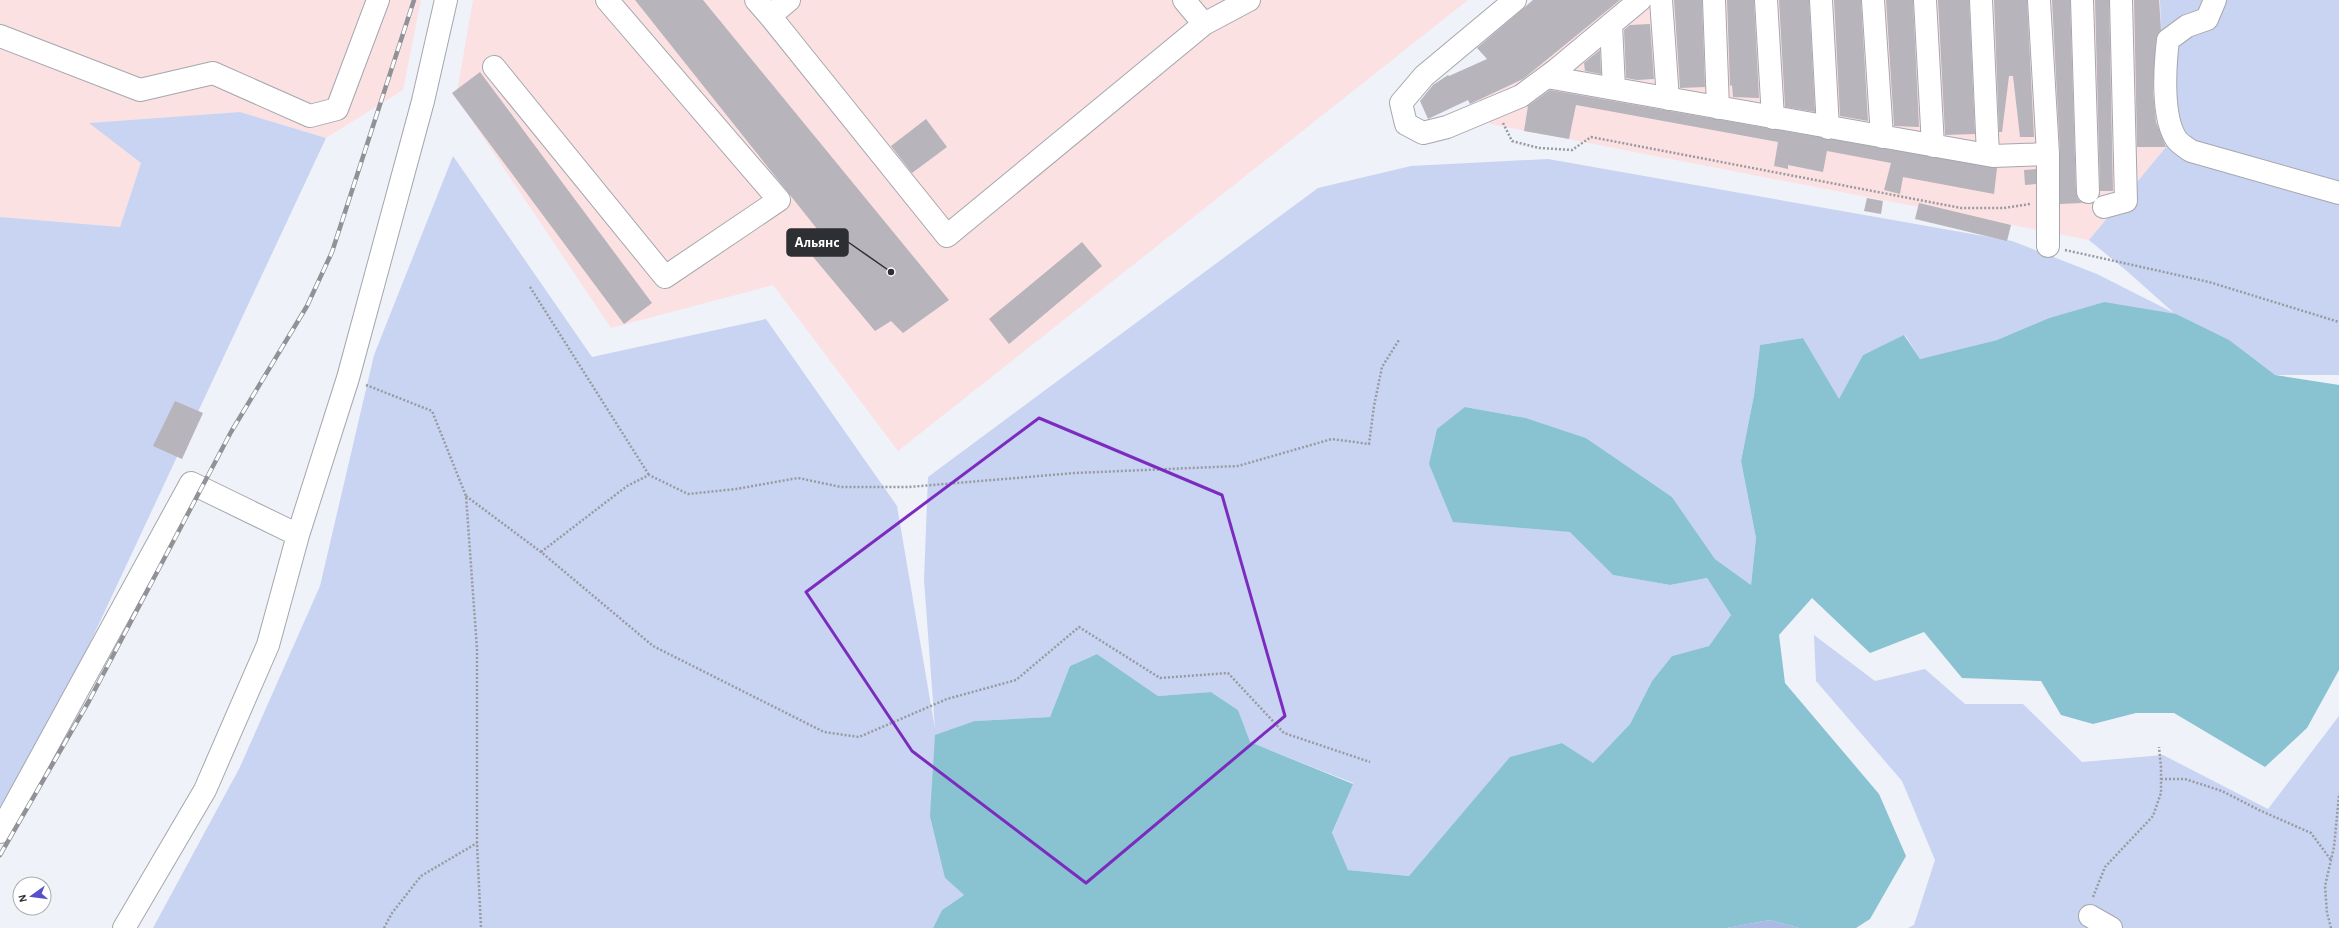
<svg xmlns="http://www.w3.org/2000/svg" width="2339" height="928" font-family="'Alegreya Sans',sans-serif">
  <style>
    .industrial { fill: #fce1e3 }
    .green { fill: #c8d4f1 }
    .forest { fill: #aabae4 }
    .water { fill: #89c2d1 }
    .building { fill: #b7b4bb }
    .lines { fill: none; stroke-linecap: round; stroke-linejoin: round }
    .minor-casing { stroke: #a5a7ae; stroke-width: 24 }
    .path { stroke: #989a9f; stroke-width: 2.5; stroke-dasharray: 2 2; stroke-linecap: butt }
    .minor { stroke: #fff; stroke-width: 22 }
    .rail-casing { stroke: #909297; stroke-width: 4.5 }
    .rail { stroke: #fff; stroke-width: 3; stroke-dasharray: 9; stroke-linecap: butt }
    .marked { fill: none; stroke: #7b2cbf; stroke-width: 3; stroke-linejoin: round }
    .leader { fill: none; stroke: #2e2f32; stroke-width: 1.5 }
    .callout-dot { fill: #2e2f32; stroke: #fff; stroke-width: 1.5 }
    .callout { fill: #2e2f32; stroke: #2e2f32; stroke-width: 1.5 }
    .callout-label { font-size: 15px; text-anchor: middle; font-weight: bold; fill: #fff }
  </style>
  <rect width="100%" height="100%" fill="#eff2f9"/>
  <path class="industrial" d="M0 0H421L403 90 326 138 240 112 90 123 141 163 120 227 0 217Z
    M473 0H1468L898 451 773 285 611 328 456 97Z
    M1573 0H2160L2166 147 2089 240 1490 124 1476 92Z"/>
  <path class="green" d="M2160 0H2339V375H2275L2104 302 2049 318 1997 340 1920 359 1905 335 1863 355 1839 400 1803 338 1760 345 1754 395 1741 461 1756 538 1751 585 1715 559 1672 497 1586 438 1526 418 1465 407 1513 525 1571 532 1613 575 1670 585 1707 578 1731 615 1709 646 1672 656 1652 681 1630 724 1593 763 1562 743 1510 758 1409 876 1348 870 1332 834 1353 783 1249 742 1238 710 1211 692 1158 696 1097 654 1070 666 1050 717 975 721 945 878 964 895 942 910 933 928H153L240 767 320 586 374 355 453 156 592 357 766 319 897 506 935 729 924 580 928 477 1318 188 1411 166 1548 159 2012 241 2097 274 2174 313 2128 272 2089 240 2166 147Z
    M240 112 326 138 39 752 0 808V217L120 227 141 163 89 123Z
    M1814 635 1875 681 1925 669 1965 704H2023L2082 762 2163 755 2268 809 2339 716V928H1908L1914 925 1935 860 1902 781 1816 681Z"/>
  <path class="forest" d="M1770 920 1799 928H1727Z"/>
  <path class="water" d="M2104 302 2176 314 2229 340 2275 375 2339 385V670L2307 728 2265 767 2174 713H2136L2093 724 2061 715 2041 681 1962 678 1924 632 1870 653 1812 598 1779 635 1785 683 1879 794 1906 856 1870 919 1856 928H1799L1770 920 1727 928H933L942 910 964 895 945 878 930 816 935 735 975 721 1050 717 1070 666 1097 654 1158 696 1211 692 1238 710 1250 742 1353 784 1332 833 1348 870 1409 876 1510 757 1562 743 1593 763 1630 724 1652 681 1672 656 1709 646 1731 615 1707 578 1670 585 1613 575 1570 532 1453 522 1429 464 1437 429 1465 407 1526 418 1586 438 1672 497 1715 559 1751 585 1756 538 1741 461 1754 395 1760 345 1803 338 1839 399 1863 355 1904 335 1920 359 1997 340 2049 318Z"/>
  <path class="building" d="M635 0H703L949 300 903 333 891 321 875 331 809 252 825 239Z
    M1533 0H1620L1523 79 1470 104 1468 100 1428 119 1420 101 1433 85 1448 75 1449 76 1487 59 1477 48Z
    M1674 0H1702L1705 87 1680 88Z
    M1727 0H1754L1759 98 1733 97 1732 85 1730 86Z
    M1779 0H1809L1815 112 1785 107Z
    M1834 0H1861L1868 121 1840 116Z
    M1886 0H1913L1919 127 1894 126Z
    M1938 0H1969L1975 134 1945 135Z
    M1994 0H2027L2034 137H2020L2013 76H2009L2002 132H1999Z
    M2052 0H2070L2076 192 2078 199 2082 203 2060 204V153Z
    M2095 0H2109L2113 191H2100Z
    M2134 0H2159L2161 30 2156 39 2153 92 2156 122 2166 147H2137Z
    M1650 24 1654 79 1637 80 1626 78 1624 30 1630 25Z
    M1600 50 1601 74 1585 71 1584 63Z
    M480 72 652 303 624 324 452 93Z
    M1550 90 1997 168 1994 194 1903 177 1900 194 1884 190 1891 163 1827 151 1823 172 1788 165V169L1774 166 1778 142 1576 105 1569 139 1524 131 1528 106Z
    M926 119 947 147 912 173 891 146Z
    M2036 169V184L2025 185 2024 170Z
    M1867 198 1883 201 1881 214 1864 211Z
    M1919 203 2011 225 2007 241 1915 219Z
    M1082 242 1102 266 1009 344 989 319Z
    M175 401 203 413 182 459 153 446Z"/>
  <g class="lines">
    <g class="minor-casing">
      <path id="minor" d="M756 0 770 16 789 0
        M1515 0 1424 76 1401 103 1406 124 1423 133 1447 127 1521 96 1556 70 1640 0
        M1661 0 1668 99
        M1714 0 1718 108
        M1766 0 1773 118
        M1821 0 1828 128
        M1873 0 1882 137
        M1925 0 1933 146
        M1981 0 1988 155
        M2039 0 2048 154V246
        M2082 0 2088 192
        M2215 0 2207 19 2187 26 2168 40C2165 65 2161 118 2177 140 2180 144 2187 148 2191 151L2339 193
        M770 16 947 236 1204 24 1184 0
        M1204 24 1249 0
        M1611 24 1614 89
        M0 36 140 90 213 73 310 116 337 109 378 0
        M494 67 665 277 779 200 607 0
        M1547 77 1993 156 2048 154
        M2104 207 2126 201 2121 0
        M0 832 191 483 298 535
        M2090 916 2111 928
        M124 928 205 790 268 645 298 535 348 378 423 101 446 0"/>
    </g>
    <path class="path" d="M1503 123 1512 141 1539 148 1572 150 1591 137 1961 208H2004L2030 204
      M2065 250 2209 282 2339 322
      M530 287 649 475
      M366 385 432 411 466 496 477 649V843L481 928
      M466 496 541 552 653 646 824 732 859 737 947 699 1016 680 1079 627 1160 678 1228 673 1284 733 1370 762
      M541 552 627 486 649 475 688 494 736 489 798 478 841 487H909L1075 473 1238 466 1332 439 1369 444 1374 406 1382 367 1399 340
      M2161 779H2185L2222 791 2259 810 2311 833 2331 860
      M2093 897 2105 867 2153 816 2161 793V767L2159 747
      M384 928 392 913 421 876 477 843
      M2331 928 2327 913 2325 886 2334 847 2339 795"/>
    <use href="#minor" class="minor"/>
    <g class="rail-casing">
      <path id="rail" d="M0 855 89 701 231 432 307 306 332 252 414 0"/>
    </g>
    <use href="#rail" class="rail"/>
  </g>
  <path class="marked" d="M1039 418 1222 495 1285 716 1086 883 912 751 806 592Z"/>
  <path class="leader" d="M891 272L848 242"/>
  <circle class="callout-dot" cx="891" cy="272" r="4"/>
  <rect class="callout" x="787" y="229" width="61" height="27" rx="4"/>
  <g class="callout-label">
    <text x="817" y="247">Альянс</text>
  </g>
  <g transform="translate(32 896) rotate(256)"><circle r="19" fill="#ffffff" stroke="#abacad"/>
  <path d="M0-3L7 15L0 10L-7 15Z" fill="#5750c8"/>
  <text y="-6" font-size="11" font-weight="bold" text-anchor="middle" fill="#2e2f32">N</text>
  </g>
</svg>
